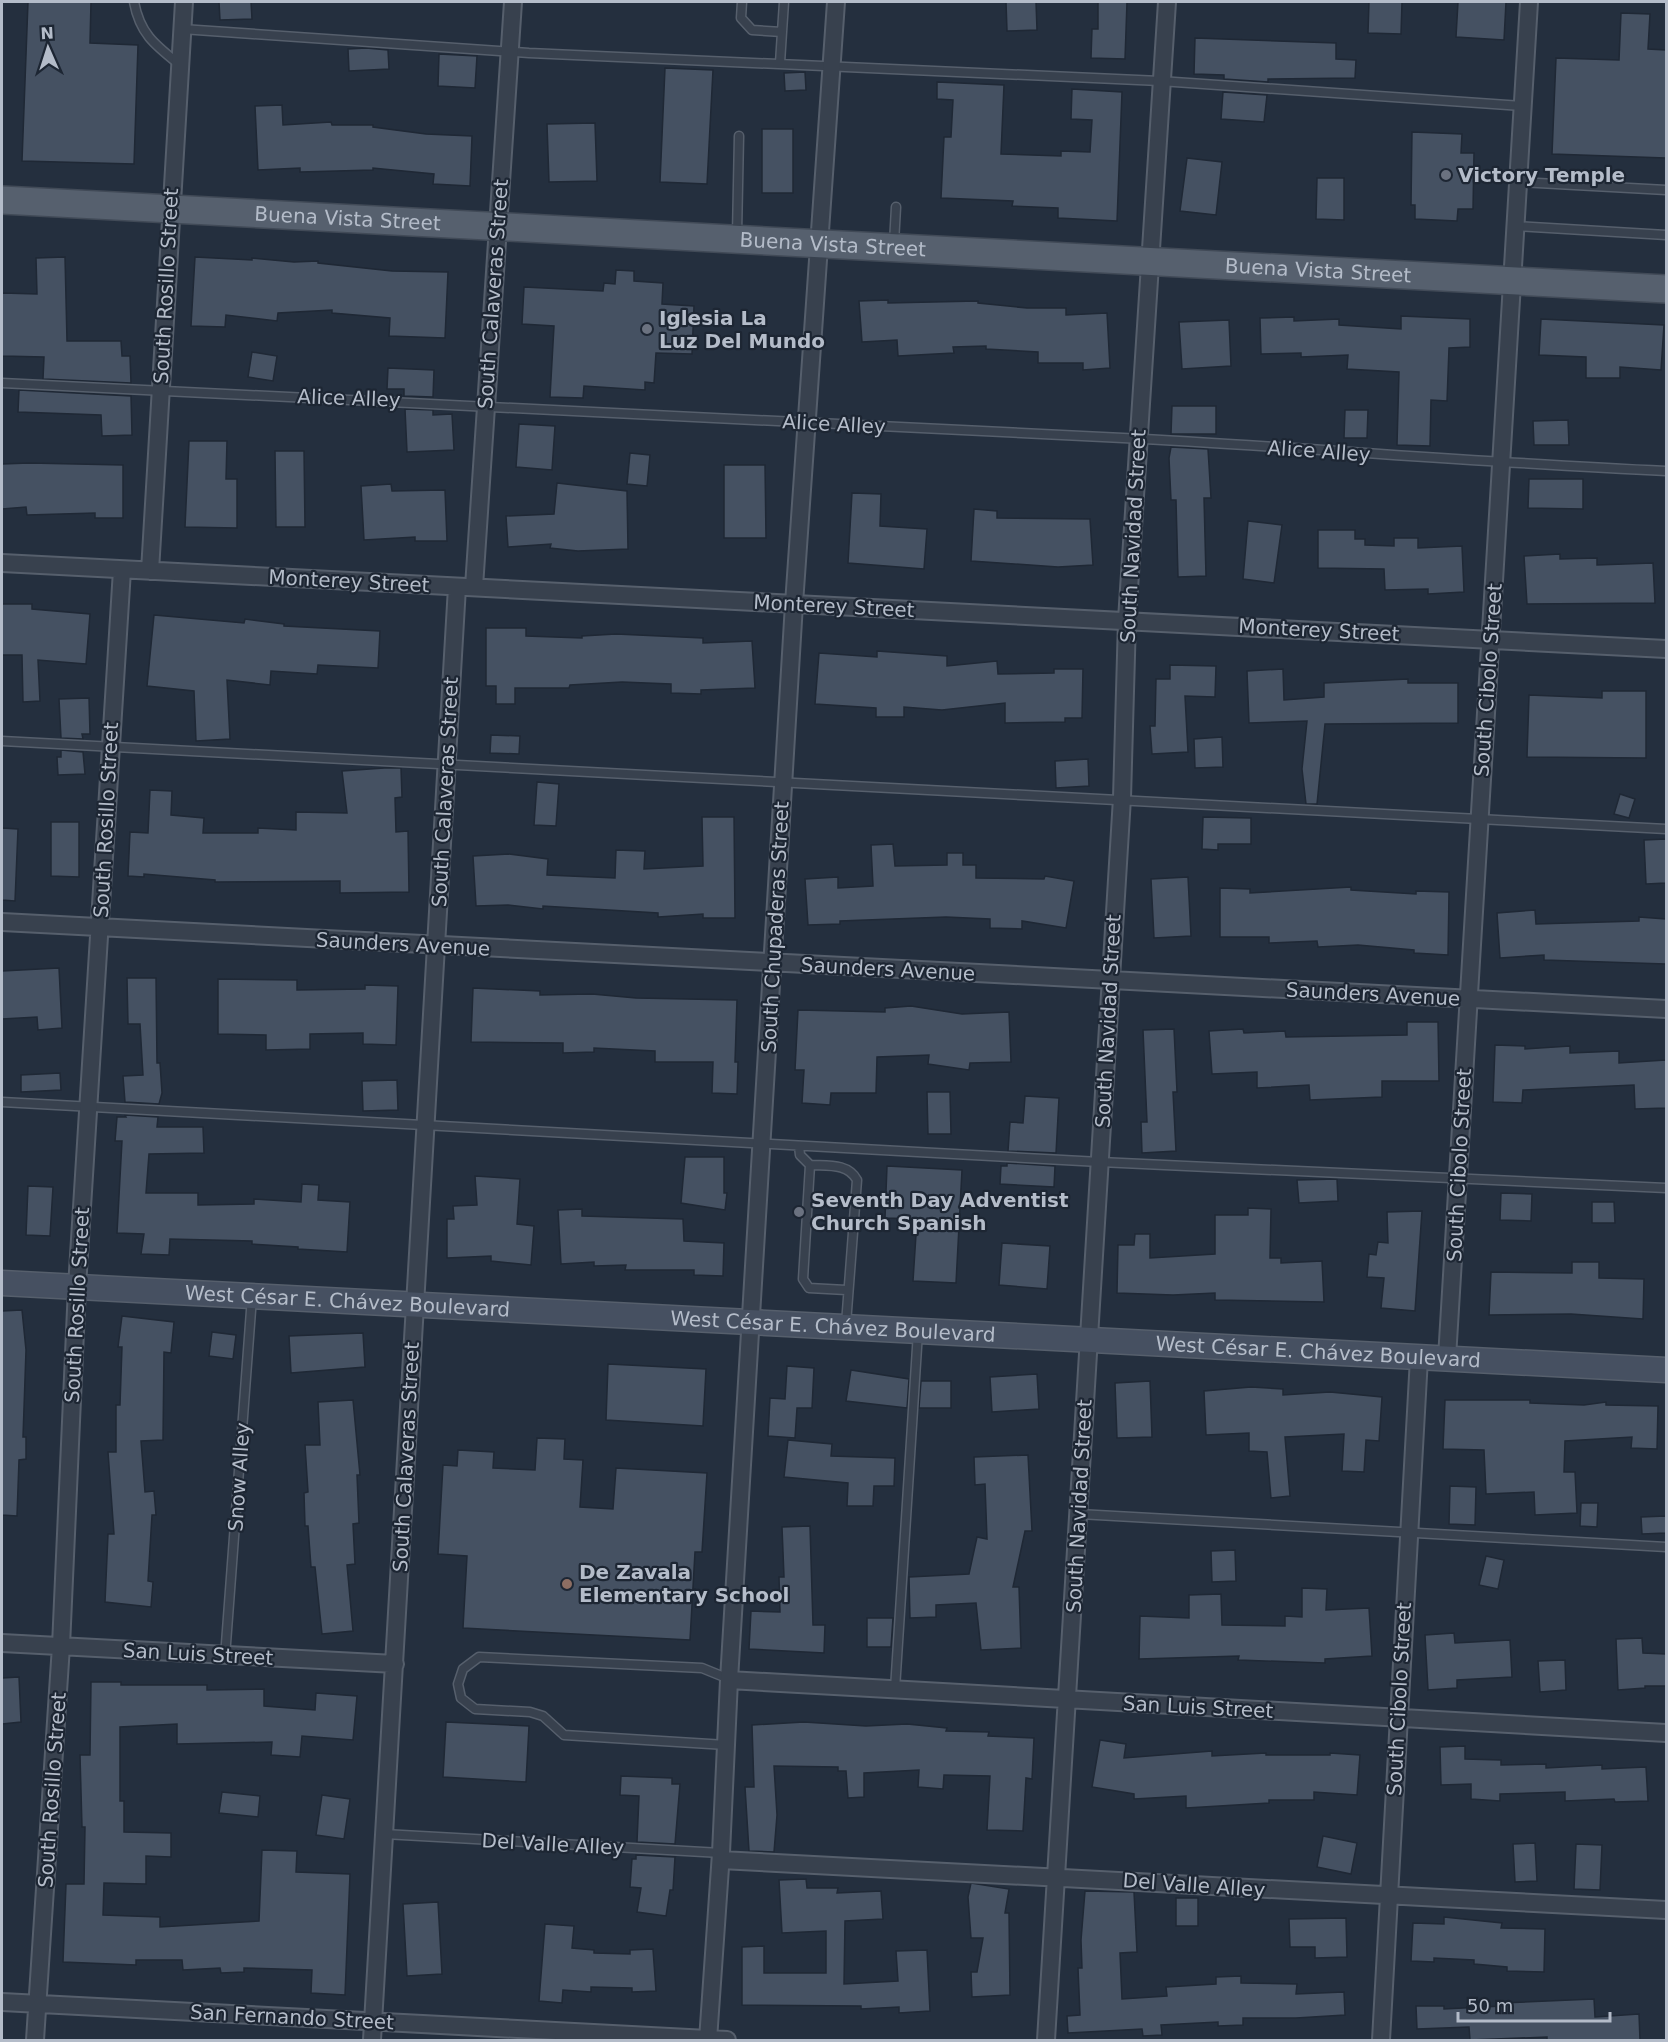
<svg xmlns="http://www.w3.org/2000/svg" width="1668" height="2042" font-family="'DejaVu Sans',sans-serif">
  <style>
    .building { fill: #455162; stroke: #1f2835; stroke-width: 1.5 }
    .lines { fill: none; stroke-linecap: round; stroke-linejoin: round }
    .lane-casing { stroke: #565f6c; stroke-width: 11 }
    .street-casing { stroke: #565f6c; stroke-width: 20 }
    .secondary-casing { stroke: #565f6c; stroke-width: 27 }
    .primary-casing { stroke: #414a57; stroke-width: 30 }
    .lane { stroke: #38414e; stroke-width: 8 }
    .street { stroke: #38414e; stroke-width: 16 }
    .secondary { stroke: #465061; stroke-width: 24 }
    .primary { stroke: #56606e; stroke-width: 27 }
    .worship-dot { fill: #6b7280; stroke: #1d2633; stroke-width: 2 }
    .education-dot { fill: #8d6e63; stroke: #1d2633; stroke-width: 2 }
    .labels { text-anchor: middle; stroke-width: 4.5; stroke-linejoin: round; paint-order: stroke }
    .poi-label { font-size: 20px; font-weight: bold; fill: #b4bcc9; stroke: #1d2633; text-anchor: start }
    .street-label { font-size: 20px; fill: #b4bcc9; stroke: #1d2633 }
  </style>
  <rect width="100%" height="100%" fill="#242f3e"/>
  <path class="building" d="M28 2H91L90 43 138 45 134 164 22 161Z
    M219 2H251L252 19 220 20Z
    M1006 2H1036L1037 30 1007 31Z
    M1098 2H1127L1125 59 1091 58 1092 29H1098Z
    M1369 2H1402L1401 34 1368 33Z
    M1458 2H1506L1504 40 1456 37Z
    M1621 13 1650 14 1648 49 1666 50V158L1552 154 1556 58 1619 60Z
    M1195 38 1336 43V59L1356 60 1355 78 1268 79V82L1224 79V75L1194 74Z
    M366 48 388 50 389 69 349 71 348 49Z
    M439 54 477 56 475 88 438 86Z
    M665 68 713 70 707 184 660 182Z
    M805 72 806 90 785 91 784 73Z
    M937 82 1004 85 1001 154 1061 156V151L1090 152 1092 120 1071 119 1072 89 1122 92 1117 221 1058 218V208L1012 206 1013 201 941 198 944 137H951L953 100 937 99Z
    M1223 92 1267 95 1264 122 1221 119Z
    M282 105 283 125 331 122 332 125H373V127L426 134 472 136 470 186 433 184 434 174 373 168V170L300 172V168L258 170 255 106Z
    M595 123 597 181 549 182 547 124Z
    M762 129H793V193H762Z
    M1412 132 1462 134 1461 153H1474L1473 209H1458L1457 221 1415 219V205H1411Z
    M1187 158 1222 162 1216 215 1180 211Z
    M1317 178H1344V220L1316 219Z
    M65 257 67 341H121L122 356H130L131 383 43 379 44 357 2 356V293L37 294 36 258Z
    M195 257 252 260V258L294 262 318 261V263L392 271 448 272 445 338 389 336 390 318 332 313V310L278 313 277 321 226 315 225 327 191 326Z
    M616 270 634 271V281L663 283 662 304 694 306 692 354 656 353 654 383 645 382V390L584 386 583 398 550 397 554 326 522 324 524 287 603 291 604 283 615 284Z
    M888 300V303L978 301V303L1027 308H1066V315L1107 313 1110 368 1083 370V363H1038V352L986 349V346L953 347 954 353 898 356 897 340 862 342 859 301Z
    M1401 316 1470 319V347L1449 348 1447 401 1431 400 1430 446 1397 445 1399 372 1347 369 1348 355 1301 357V353L1261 354 1260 318 1294 317V321L1339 319V325L1401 329Z
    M1541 319 1664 325 1661 370 1620 367V378H1586V357L1539 355Z
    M1229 320 1231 366 1182 369 1179 322Z
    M252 352 277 356 273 381 248 377Z
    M388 368 434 370 433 397 404 396V389H387Z
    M19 390 131 396 132 435 102 436 101 415 18 412Z
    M1172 406H1216V434H1171Z
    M405 409 433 410V415L452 414 454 450 407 452Z
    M1345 410H1368L1367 438H1344Z
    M1568 420 1569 445H1534L1533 421Z
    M519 424 555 426 552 470 516 467Z
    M189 441H227L226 479H237V528L185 527Z
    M1171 447 1208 449 1211 498H1204L1206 576 1178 577 1176 500H1171L1169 458Z
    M275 451H304L305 527H276Z
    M630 453 650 455 647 486 627 484Z
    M29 463 123 465V518H95V513L27 515 26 507 2 509V464Z
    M724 465H765L766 538H724Z
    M1529 479H1583V509L1528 508Z
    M557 483 627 491 628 549 578 551 550 548 551 544 508 547 506 516 554 514Z
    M391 484 392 491 445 490 447 541H415V537L364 540 361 486Z
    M852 493 881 494 880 526 927 529 924 569 848 563Z
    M974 509 997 511V518L1090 519 1093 565 1058 567 971 561Z
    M1248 521 1282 525 1274 583 1243 579Z
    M1318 530H1355V539H1365V545L1394 546V538H1418V548L1462 546 1464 592 1428 594V589L1385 590 1384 569 1318 568Z
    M1560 554V559L1597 558V565L1653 563 1655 603 1527 604 1524 556Z
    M2 604H32V609L90 614 86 664 38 660 40 701 23 702 22 655H2Z
    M154 615 244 623 245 619 284 624V626L380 631 378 668 318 665 317 674 271 671 270 685 227 680 230 739 196 741 194 691 147 686Z
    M486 628H526V636L582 638V636L616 634 703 638V643L752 641 755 688 701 690V694L671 693V684L622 682 570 685 569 688H515V704H496V686H486Z
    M877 651 947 656V666L997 661 998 674 1054 673V669H1083L1082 718H1065V722L1005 723V703L942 710 904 707V717H876V708L815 704 819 653 877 657Z
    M1170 665 1216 666 1215 697 1185 696 1188 752 1152 754 1150 726H1155L1156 679H1170Z
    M1283 669 1284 700 1324 697V683L1408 679V683H1458V723L1325 724 1317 804H1306L1302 769 1307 721 1249 723 1247 671Z
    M1602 691H1646V758L1527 757 1529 695 1602 698Z
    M89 698 90 734H82L83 739 61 738 59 699Z
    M491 735 520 736 519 754 490 753Z
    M1222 737 1223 767 1195 768 1194 739Z
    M61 750 83 752 85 774 58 775 57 757H61Z
    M1088 759 1089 786 1056 788 1055 761Z
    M384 768H401L402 797 395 798 396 832 408 831 409 892 340 893V881L215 882V880L144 874V877L128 876 130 832 148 833 150 790 172 791 171 815 204 818 203 833H258V828L296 830V812L347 813 342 771Z
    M537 782 559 784 556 826 534 825Z
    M1620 794 1635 799 1629 818 1614 814Z
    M702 817H734L735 918H703V914L658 917V913L543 906V909L508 905 476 906 473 856 509 854 548 859 547 875 615 878 616 850 645 851 644 869 703 866Z
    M1203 817 1251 818V844H1218V850L1202 849Z
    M51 822H79V877L51 876Z
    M2 828 18 829 15 901 2 900Z
    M1666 839V883L1646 884 1644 840Z
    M893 844 895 866 947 865V853H963V865H976V878L1044 879 1045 876 1074 881 1066 928 1022 921V929L990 928V919L946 917 840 921V924L808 925 805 879 838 877V888L873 886 871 845Z
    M1188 877 1191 936 1154 938 1151 879Z
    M1351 887V890L1416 894V891L1449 892 1448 955 1414 953V950L1358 945 1318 947 1317 941 1269 943V937H1220V888L1250 889V893Z
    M1535 910 1536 924 1639 921V917L1666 919V964L1544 960V955L1500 958 1497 913Z
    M59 968 62 1028 38 1030 37 1017 2 1019V971Z
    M127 978H156L157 1063H160L162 1093 159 1104 125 1102 123 1076 143 1075 140 1024H128Z
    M218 979 297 980V990L365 989V985L398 986 396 1045 363 1044V1033L310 1034V1049L266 1050V1035L218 1034Z
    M473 988 540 991V995L592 994 636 998 737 1000 735 1062H738L737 1094 712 1093 713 1062H655V1051L594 1048V1052L563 1053V1043L471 1042Z
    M911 1006 962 1014 1009 1012 1011 1062 970 1063 969 1070 928 1064 929 1055 877 1057 876 1093H831L830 1105 802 1103 804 1070H795L798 1010 885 1012V1008Z
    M1407 1022H1438L1439 1081H1382V1097L1310 1100 1309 1085 1257 1088V1072L1212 1074 1209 1031 1243 1029 1244 1033 1285 1031 1286 1037 1407 1035Z
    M1174 1029 1177 1092H1173L1176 1151 1142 1153 1141 1122H1147L1143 1030Z
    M1495 1045 1525 1046V1049L1570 1046V1053L1619 1051V1063L1666 1060V1108L1635 1109 1634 1085 1523 1090 1522 1103 1493 1102Z
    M60 1073 61 1090 21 1092V1075Z
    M397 1080 398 1110 363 1111 362 1081Z
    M927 1092H950L951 1134H928Z
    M1025 1096 1059 1098 1056 1153 1008 1151 1010 1122 1023 1123Z
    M125 1115 158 1117 157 1127H203L204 1153 149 1154 146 1193H198V1205L254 1204V1199L301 1202 302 1184 319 1185 318 1200 350 1202 347 1252 298 1249V1247L252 1244V1241L170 1239 169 1255 141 1254 144 1234 117 1233 122 1141H115L117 1117H126Z
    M685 1157H724V1193H727L725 1210 681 1203Z
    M1007 1163 1055 1166 1054 1187 1000 1184 1001 1166H1007Z
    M887 1166 962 1170 956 1283 913 1281 917 1219 885 1218Z
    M475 1176 520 1179 517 1224 534 1226 531 1265 491 1261V1256L447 1258V1219H454L453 1206 477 1205Z
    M1337 1179 1338 1201 1299 1203 1297 1180Z
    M28 1186 53 1187 50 1236 26 1235Z
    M1501 1193 1532 1194 1531 1221 1500 1220Z
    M1592 1202H1614L1615 1223H1592Z
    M1248 1208 1271 1209 1270 1258H1281V1263L1322 1261 1324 1302 1215 1300V1293L1173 1295 1117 1293 1118 1245H1134L1135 1234H1150V1258L1215 1254V1215H1248Z
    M582 1209V1216L683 1219 684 1241 724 1243 723 1276 694 1275V1270H625L626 1265 594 1266V1262L561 1264 558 1210Z
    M1422 1211 1415 1311 1381 1308 1384 1278 1367 1277 1369 1254 1376 1255 1378 1242 1388 1243 1387 1212Z
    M1002 1243 1050 1246 1047 1289 999 1285Z
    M1572 1262H1599V1278L1644 1279 1643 1319 1571 1314 1489 1315 1491 1272 1572 1273Z
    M22 1310 26 1350 23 1437H26V1459L19 1460 17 1516 2 1515V1311Z
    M122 1316 174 1322 171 1353 164 1352 163 1440 141 1441 145 1492 154 1491 156 1515H152L148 1581 153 1582 151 1607 105 1602 108 1534H114L108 1452H116V1405H120L122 1347H118Z
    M212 1332 236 1335 233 1359 209 1356Z
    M363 1333 365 1367 291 1373 289 1336Z
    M608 1364 706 1369 703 1426 606 1420Z
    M787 1366 814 1368 812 1408H797L795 1438 768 1436 770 1398 785 1399Z
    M851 1370 909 1379 907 1408 846 1401Z
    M1037 1374 1039 1409 992 1412 990 1377Z
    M921 1381H951V1408H919Z
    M1150 1381 1152 1437 1117 1438 1115 1383Z
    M1251 1387 1283 1389V1395L1330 1392 1382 1397 1379 1441 1366 1440 1364 1472 1342 1471 1344 1434 1285 1437 1290 1496 1271 1498 1267 1452 1249 1451V1433L1206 1435 1204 1391Z
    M353 1400 360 1475H357L359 1523 353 1524 355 1564 347 1565 353 1631 322 1634 315 1567H311L308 1526H305L304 1493 308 1492 305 1445H320L318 1402Z
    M1445 1400H1530V1403L1584 1405 1606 1402V1405L1658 1406 1657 1449 1631 1448 1632 1437 1565 1441 1564 1472H1575L1577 1513 1535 1515 1534 1492 1486 1494 1484 1450 1443 1449Z
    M537 1438 565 1439 564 1459 583 1460 580 1507 613 1509 616 1468 707 1473 702 1552H695L690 1640 463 1628 467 1556 438 1554 443 1465 457 1466 458 1450 494 1452 493 1468 535 1470Z
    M788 1440 832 1444 831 1456 895 1458 894 1486H874L873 1506H847L848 1483 784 1477Z
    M1028 1455 1032 1531H1025L1013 1587H1019L1021 1648 981 1650 976 1603 936 1605V1617L910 1618 909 1577 969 1574 977 1537 987 1539 985 1484 975 1485 974 1457Z
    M1450 1486 1476 1487 1475 1525 1449 1524Z
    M1581 1503H1598L1597 1527 1580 1526Z
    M1666 1516V1533L1642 1534 1641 1517Z
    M810 1526 813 1625H825L824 1653 749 1649 751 1611 780 1612 779 1577H784L782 1527Z
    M1235 1550 1236 1581 1212 1582 1211 1551Z
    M1486 1556 1504 1560 1498 1589 1479 1585Z
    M1302 1588 1327 1589 1326 1610 1369 1608 1372 1656 1325 1659V1663L1238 1660 1239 1656 1139 1659 1140 1616 1189 1618V1595L1221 1594 1222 1625 1285 1626V1616L1302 1617Z
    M867 1618H893L891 1647H867Z
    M1454 1633 1455 1643 1510 1640 1512 1677 1457 1680V1688L1428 1690 1425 1635Z
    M1642 1638 1643 1653 1666 1654V1686H1645V1688L1618 1690 1616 1639Z
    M1565 1660 1566 1690 1540 1692 1538 1661Z
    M19 1677 21 1722 2 1724V1678Z
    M91 1682H121V1685H207V1690L264 1689V1706L315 1710 316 1693 357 1696 353 1740 302 1736 300 1757 271 1755 272 1742 177 1744V1724L120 1727V1801H124V1832L171 1833V1857L146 1856V1884L104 1883 103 1915 160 1917V1927L259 1921 262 1850 297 1851 296 1872 350 1874 345 1995 311 1993 312 1970 244 1968V1972L221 1973 220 1968 183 1970 182 1960H136V1965L63 1962 66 1884H84L85 1827H82L80 1755H90Z
    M446 1722 529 1726 526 1782 443 1777Z
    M804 1722 866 1726 907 1724 947 1728 946 1731 989 1732 988 1736 1034 1738 1032 1779 1026 1778 1023 1831 987 1830 990 1776 944 1775 943 1789 918 1787 919 1770 864 1773V1797L848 1798 846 1771H838V1767L774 1766 777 1815 774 1852 749 1851 745 1787H754L752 1725Z
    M1100 1740 1126 1744 1124 1758 1212 1751V1756L1266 1753V1755H1330V1753L1360 1755 1357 1795 1314 1792V1800H1269V1803L1186 1808V1796L1134 1799V1794L1092 1787Z
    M1465 1746V1759L1501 1760V1765L1546 1764V1768L1602 1765V1769L1646 1767 1648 1801 1615 1802 1614 1799 1565 1801V1792L1500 1794V1801L1471 1799V1784L1441 1785 1440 1747Z
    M621 1776 672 1778V1784H680L675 1844 637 1842 639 1796 620 1795Z
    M222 1792 260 1796 258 1817 219 1813Z
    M322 1795 350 1799 344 1839 316 1835Z
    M1323 1836 1357 1843 1351 1874 1317 1867Z
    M1535 1843 1537 1881 1515 1882 1513 1844Z
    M1576 1844 1602 1845 1600 1890 1574 1889Z
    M636 1855 675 1857 673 1890H670L666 1916 637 1912 641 1888 630 1887 632 1859H636Z
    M806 1879 807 1888H838L837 1893 881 1891 883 1919 845 1921 844 1984 898 1981 896 1951 927 1950 930 2011 899 2013V2007L861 2009V2006L742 2005V1947L764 1946V1973H826V1931L782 1933 779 1880Z
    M971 1883 1009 1889 1005 1913H1009L1010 1995 972 1997 971 1972H977L983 1938H971L968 1897Z
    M1085 1891 1134 1892 1137 1952 1120 1953 1122 1999 1167 1996 1166 1987 1216 1984V1977L1241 1976V1983L1297 1984 1296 1994 1344 1992 1345 2015 1296 2018H1243V2025L1218 2026V2022L1161 2025 1162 2035 1143 2036 1142 2029 1068 2033 1067 2016 1080 2015 1078 1968H1082L1081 1940Z
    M1176 1898H1198V1926H1176Z
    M438 1902 442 1974 407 1976 403 1904Z
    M1444 1917 1502 1923 1501 1928 1545 1929 1544 1972 1507 1971V1967L1474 1964V1960L1434 1958V1962L1411 1961 1413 1923 1444 1924Z
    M1346 1918 1347 1957 1315 1958V1947H1290L1289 1919Z
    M545 1924 574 1926 572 1948 594 1950V1953L630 1954V1950L653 1949 656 1991 632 1992V1988L591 1987V1992L563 1990 562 2003 539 2001Z
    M1594 1999 1595 2017 1639 2014 1640 2040H1547V2037L1470 2040 1469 2027 1417 2029 1416 2006H1444V2009L1502 2006V2003Z"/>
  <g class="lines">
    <g class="lane-casing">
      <path id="lane" d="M134 2C140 34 155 45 180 65
        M742 2 741 18 752 30 782 32 784 2
        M182 29 529 53 1160 81 1522 106
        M780 63 782 32
        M1518 182 1666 190
        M1515 226 1666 235
        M737 234 739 136
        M894 243 896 207
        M2 383C375 401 749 418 1123 438 1304 447 1485 463 1666 471
        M2 741 1666 829
        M2 1102 1100 1162 1666 1188
        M799 1146 800 1155 810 1165C828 1166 848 1163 857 1180L846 1324
        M810 1165 803 1279 809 1288 846 1290
        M1079 1514 1666 1547
        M225 1657 252 1297
        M895 1689 918 1332
        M726 1745 564 1735 543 1716 530 1712 475 1709 461 1698 458 1684 463 1669 479 1657 702 1668 729 1679
        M384 1834 721 1853"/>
    </g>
    <g class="street-casing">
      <path id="street" d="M2 563 1666 649
        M150 571 184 2
        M474 587 513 2
        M2 922 1666 1009
        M1447 1358 1529 2
        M2 1643 395 1664
        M729 1680 1666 1733
        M721 1860C1036 1875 1351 1895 1666 1910
        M2 2002 727 2040
        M35 2040 61 1646 77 1287 122 570
        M372 2040 457 587
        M708 2040 721 1853 729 1680 794 604 836 2
        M1046 2040 1122 798 1127 620 1167 2
        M1381 2040 1419 1358"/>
    </g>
    <g class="secondary-casing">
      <g id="secondary">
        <path id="s1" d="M2 1283 1666 1370"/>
      </g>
    </g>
    <g class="primary-casing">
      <g id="primary">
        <path id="s2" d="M2 200 1666 289"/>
      </g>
    </g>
    <use href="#lane" class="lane"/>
    <use href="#street" class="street"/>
    <use href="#secondary" class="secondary"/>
    <use href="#primary" class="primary"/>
  </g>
  <g class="worship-dot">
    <circle cx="1446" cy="175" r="6"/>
    <circle cx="647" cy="329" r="6"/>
    <circle cx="799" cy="1212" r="6"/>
  </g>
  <circle class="education-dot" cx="567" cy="1584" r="6"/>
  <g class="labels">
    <g class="poi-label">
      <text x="1458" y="182">Victory Temple</text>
      <text x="659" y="325">Iglesia La<tspan x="659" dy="23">Luz Del Mundo</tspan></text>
      <text x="811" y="1207">Seventh Day Adventist<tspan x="811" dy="23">Church Spanish</tspan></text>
      <text x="579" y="1579">De Zavala<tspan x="579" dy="23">Elementary School</tspan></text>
    </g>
    <g class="street-label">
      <text dy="7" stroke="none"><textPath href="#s2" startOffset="346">Buena Vista Street</textPath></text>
      <text dy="7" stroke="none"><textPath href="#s2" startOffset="832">Buena Vista Street</textPath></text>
      <text dy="7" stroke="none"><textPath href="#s2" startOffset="1318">Buena Vista Street</textPath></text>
      <text transform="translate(166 286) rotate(-87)" y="7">South Rosillo Street</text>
      <text transform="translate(493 294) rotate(-86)" y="7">South Calaveras Street</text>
      <text transform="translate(349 398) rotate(2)" y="7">Alice Alley</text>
      <text transform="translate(834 424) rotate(3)" y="7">Alice Alley</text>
      <text transform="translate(1319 451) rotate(4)" y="7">Alice Alley</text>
      <text transform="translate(1133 536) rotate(-87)" y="7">South Navidad Street</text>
      <text transform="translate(349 581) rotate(3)" y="7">Monterey Street</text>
      <text transform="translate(834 606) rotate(3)" y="7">Monterey Street</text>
      <text transform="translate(1319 630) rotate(3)" y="7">Monterey Street</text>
      <text transform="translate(1488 680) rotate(-86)" y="7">South Cibolo Street</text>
      <text transform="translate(445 792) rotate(-87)" y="7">South Calaveras Street</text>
      <text transform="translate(106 820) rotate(-87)" y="7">South Rosillo Street</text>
      <text transform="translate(775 927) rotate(-87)" y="7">South Chupaderas Street</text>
      <text transform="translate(403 944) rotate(3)" y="7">Saunders Avenue</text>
      <text transform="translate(888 969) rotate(3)" y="7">Saunders Avenue</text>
      <text transform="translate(1373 994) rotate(3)" y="7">Saunders Avenue</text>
      <text transform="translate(1108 1021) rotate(-87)" y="7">South Navidad Street</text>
      <text transform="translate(1459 1165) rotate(-87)" y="7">South Cibolo Street</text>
      <text dy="7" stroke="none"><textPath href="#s1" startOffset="346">West César E. Chávez Boulevard</textPath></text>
      <text transform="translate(77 1305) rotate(-87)" y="7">South Rosillo Street</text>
      <text dy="7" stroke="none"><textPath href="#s1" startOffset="832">West César E. Chávez Boulevard</textPath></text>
      <text dy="7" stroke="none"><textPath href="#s1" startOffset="1318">West César E. Chávez Boulevard</textPath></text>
      <text transform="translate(406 1457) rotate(-87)" y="7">South Calaveras Street</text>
      <text transform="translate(239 1477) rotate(-86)" y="7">Snow Alley</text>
      <text transform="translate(1079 1506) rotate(-87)" y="7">South Navidad Street</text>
      <text transform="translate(198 1654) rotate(3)" y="7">San Luis Street</text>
      <text transform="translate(1399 1699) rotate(-87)" y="7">South Cibolo Street</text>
      <text transform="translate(1198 1707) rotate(3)" y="7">San Luis Street</text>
      <text transform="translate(52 1790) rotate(-86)" y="7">South Rosillo Street</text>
      <text transform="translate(553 1844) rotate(3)" y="7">Del Valle Alley</text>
      <text transform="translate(1194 1885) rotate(4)" y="7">Del Valle Alley</text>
      <text transform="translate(292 2017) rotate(3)" y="7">San Fernando Street</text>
    </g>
  </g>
  <rect width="1668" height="2042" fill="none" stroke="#b4bcc9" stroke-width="6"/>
  <g transform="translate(48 48) rotate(357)" stroke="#1d2633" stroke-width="4.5" paint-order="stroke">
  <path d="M0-4.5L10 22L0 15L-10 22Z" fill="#b4bcc9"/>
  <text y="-9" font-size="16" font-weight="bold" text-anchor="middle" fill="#b4bcc9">N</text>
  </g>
  <path d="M1458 2012v9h152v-9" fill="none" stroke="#b4bcc9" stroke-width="3"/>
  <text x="1467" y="2012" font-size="18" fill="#b4bcc9" stroke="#1d2633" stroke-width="4.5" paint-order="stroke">50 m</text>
</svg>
